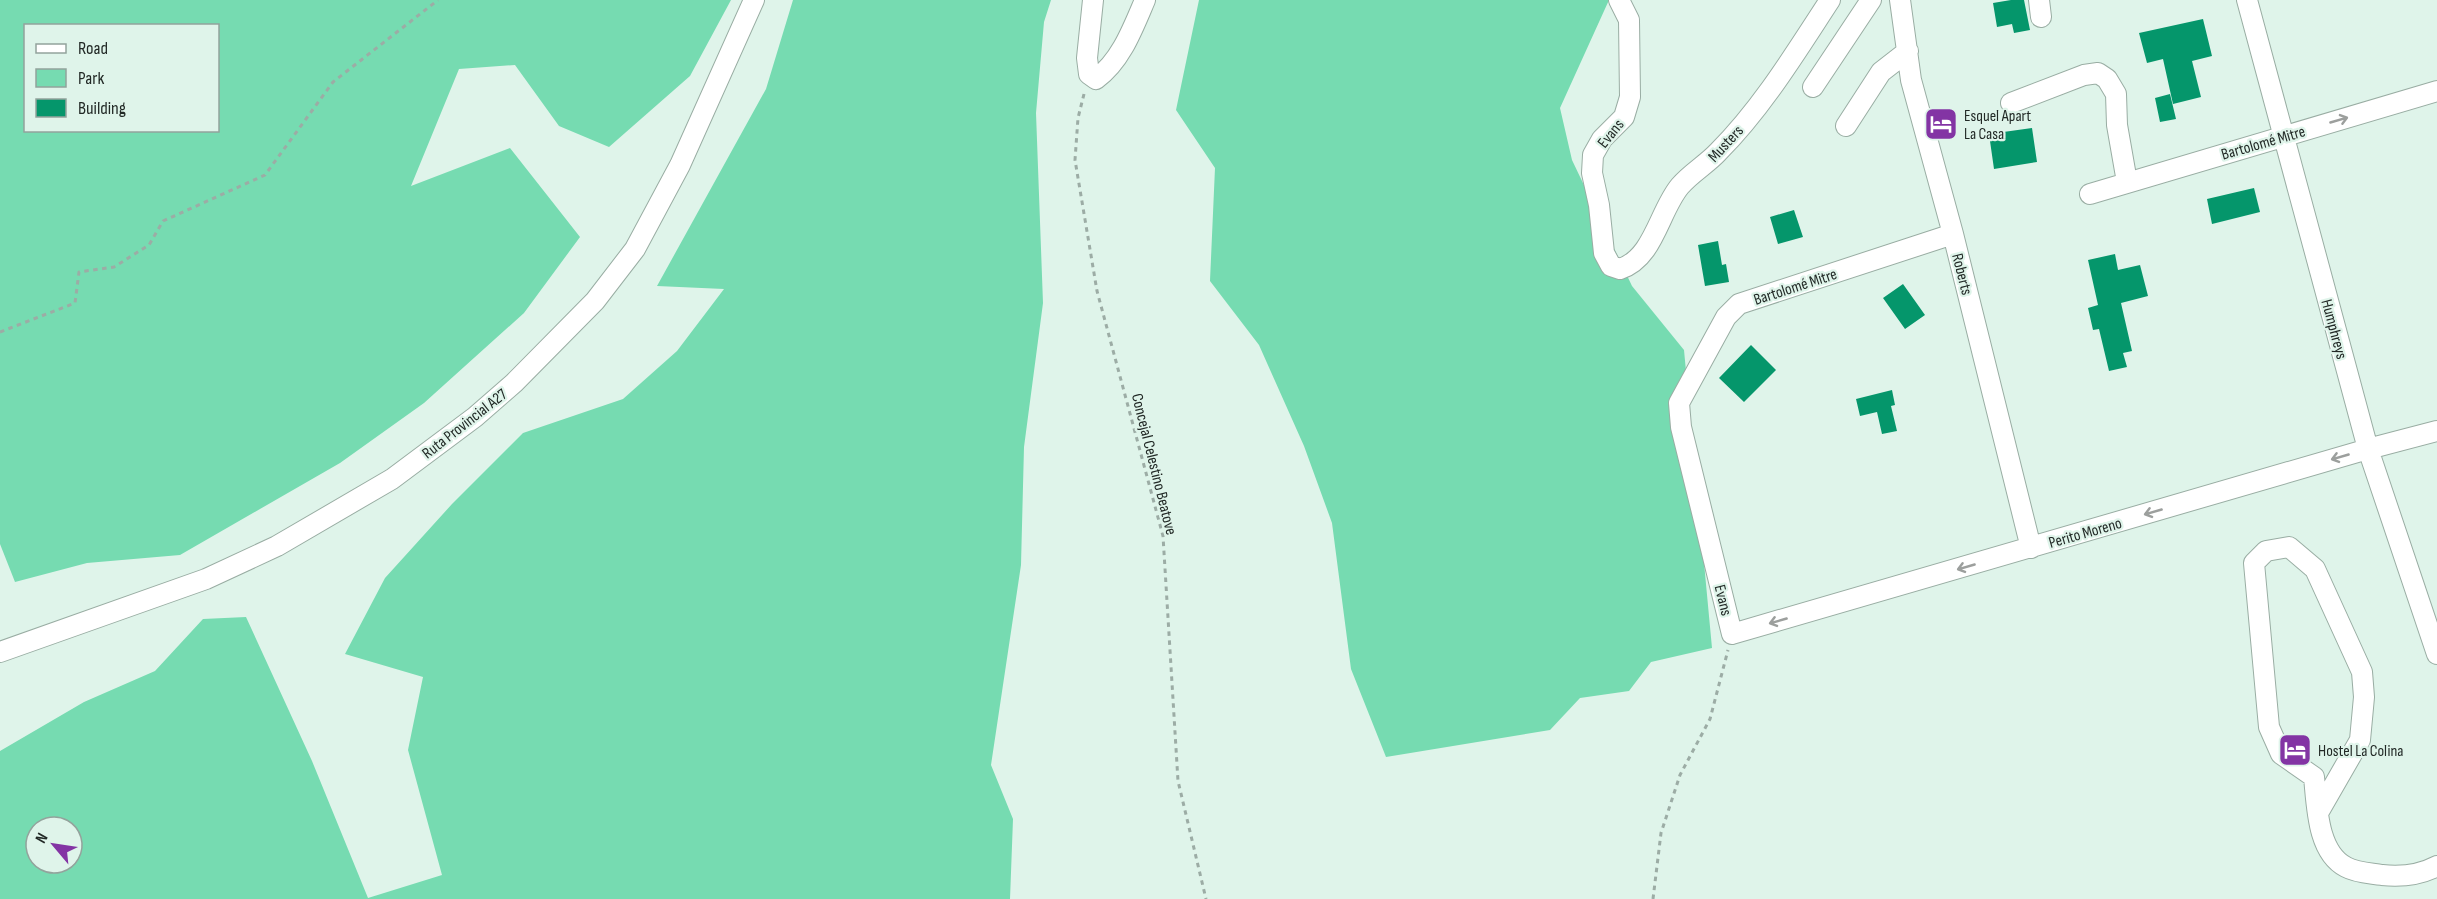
<svg xmlns="http://www.w3.org/2000/svg" width="2437" height="899" font-family="'Sofia Sans Condensed',sans-serif">
  <style>
    .green { fill: #76dbb1; fill-rule: evenodd }
    .building { fill: #05966b }
    .lines { fill: none; stroke-linecap: round; stroke-linejoin: round }
    .minor-casing { stroke: #99ada3; stroke-width: 22 }
    .path { stroke: #9caca5; stroke-width: 3; stroke-dasharray: 4.5 4.5; stroke-linecap: butt }
    .minor { stroke: #fff; stroke-width: 20 }
    .oneway { stroke: #9c9f9d }
    .labels { text-anchor: middle; stroke-width: 4.5; stroke-linejoin: round; paint-order: stroke }
    .poi-label { font-size: 16px; fill: #222926; stroke: #dff4ea; text-anchor: start }
    .street-label { font-size: 16px; fill: #222926; stroke: #dff4ea }
  </style>
  <rect width="100%" height="100%" fill="#dff4ea"/>
  <path class="green" d="M0 0H731L690 76 609 147 559 126 515 65 459 69 411 186 510 148 580 237 524 313 424 403 340 463 180 555 87 563 15 582 0 544ZM26 26H218V130H26Z
    M793 0H1051L1044 22 1036 113 1043 303 1024 447 1021 565 991 765 1013 819 1010 899H0V751L84 702 155 671 203 619 246 617 312 761 368 898 442 875 408 750 423 677 345 654 385 578 452 504 523 433 623 399 677 351 724 289 657 286 766 89ZM36 827H72V863H36Z
    M1199 0H1609L1560 108 1572 160 1632 286 1684 350 1712 648 1651 662 1629 691 1580 698 1550 730 1386 757 1351 669 1332 523 1304 446 1259 345 1210 281 1215 168 1176 110Z"/>
  <path class="building" d="M2011 0H2024L2030 30 2014 33 2012 24 1997 27 1993 3Z
    M2203 19 2212 56 2192 61 2201 97 2173 104 2163 59 2147 63 2139 33Z
    M2170 94 2176 119 2160 122 2155 98Z
    M2032 128 2037 162 1994 169 1989 134Z
    M2254 188 2260 212 2212 224 2207 199Z
    M1794 210 1803 237 1778 244 1770 217Z
    M1718 241 1722 265 1726 264 1729 282 1705 286 1698 245Z
    M2115 254 2118 270 2140 265 2148 296 2121 303 2132 351 2123 353 2127 367 2109 371 2099 329 2093 330 2088 308 2098 305 2088 260Z
    M1903 284 1925 315 1905 329 1883 298Z
    M1751 345 1776 370 1744 402 1719 378Z
    M1892 390 1895 405 1891 406 1897 431 1882 434 1877 412 1860 416 1856 399Z"/>
  <g class="lines">
    <g class="minor-casing">
      <path id="minor" d="M1093 0 1087 58 1089 74 1096 79C1121 61 1133 28 1145 0
        M1619 0 1629 20 1630 97 1624 117 1602 139 1593 155 1592 173 1599 205 1604 253 1611 266 1620 269C1654 258 1659 211 1680 186 1691 173 1707 164 1718 152 1762 108 1796 52 1830 0
        M1900 0 1911 80 1953 234 2031 548
        M2039 0 2041 17
        M2247 0 2368 449 2437 654
        M1813 87 1871 0
        M2011 103 2084 75 2098 73 2107 79 2116 94 2117 125 2127 182
        M1846 126 1881 72 1908 51
        M2090 194 2437 91
        M1953 234 1739 304 1726 317 1679 403 1681 427 1732 634 2368 449 2437 431
        M0 652 206 579 277 546 392 479 475 417 514 383 595 301 635 249 680 165 754 0
        M2318 813 2360 740 2364 697 2362 672 2315 569 2289 547 2266 551 2254 563 2269 727 2281 754 2314 777C2317 805 2317 852 2346 867 2357 873 2370 873 2382 875 2401 877 2420 875 2437 866"/>
    </g>
    <path class="path" d="M1084 94 1078 118 1075 160 1097 291 1163 536 1178 781 1206 899
      M0 332 75 303 79 272 114 267 149 245 163 221 265 175 333 82 438 0
      M1653 899 1661 833 1680 775 1710 719 1728 650"/>
    <use href="#minor" class="minor"/>
  </g>
  <defs><path id="oneway-shaft" d="M-6 0H5M1.5-3L5.5 0L1.5 3" fill="none" stroke-width="1.6" stroke-linecap="round" stroke-linejoin="round" transform="scale(1.5)"/></defs>
  <g class="oneway">
    <use href="#oneway-shaft" transform="translate(2339 120) rotate(-16)"/>
    <use href="#oneway-shaft" transform="translate(2340 457) rotate(164)"/>
    <use href="#oneway-shaft" transform="translate(2153 512) rotate(164)"/>
    <use href="#oneway-shaft" transform="translate(1966 567) rotate(164)"/>
    <use href="#oneway-shaft" transform="translate(1778 621) rotate(164)"/>
  </g>
  <defs>
    <g id="hotel-square" transform="scale(1.725)"><rect x="-9" y="-9" width="18" height="18" rx="4" fill="#8334a4" stroke="#dff4ea"/><path d="M-6-4.5h1.5V1H6V5H4.5V3h-9V5H-6ZM-4 0a1.8 1.8 0 1 1 3.6 0ZM.5 0V-2.5h3Q6-2.5 6 0Z" fill="#fff"/></g>
  </defs>
  <g fill-rule="evenodd">
    <use href="#hotel-square" x="1941" y="124"/>
    <use href="#hotel-square" x="2295" y="750"/>
  </g>
  <g class="labels">
    <g class="poi-label">
      <text x="1964" y="121">Esquel Apart<tspan x="1964" dy="18">La Casa</tspan></text>
      <text x="2318" y="756">Hostel La Colina</text>
    </g>
    <g class="street-label">
      <text transform="translate(1610 133) rotate(-51)" y="6">Evans</text>
      <text transform="translate(2263 142) rotate(-16)" y="6">Bartolomé Mitre</text>
      <text transform="translate(1725 143) rotate(-47)" y="6">Musters</text>
      <text transform="translate(1963 274) rotate(76)" y="6">Roberts</text>
      <text transform="translate(1795 286) rotate(-18)" y="6">Bartolomé Mitre</text>
      <text transform="translate(2335 329) rotate(75)" y="6">Humphreys</text>
      <text transform="translate(464 423) rotate(-38)" y="6">Ruta Provincial A27</text>
      <text transform="translate(1155 464) rotate(76)" y="6">Concejal Celestino Beatove</text>
      <text transform="translate(2085 532) rotate(-16)" y="6">Perito Moreno</text>
      <text transform="translate(1724 600) rotate(76)" y="6">Evans</text>
    </g>
  </g>
  <rect x="24" y="24" width="195" height="108" fill="#dff4ea" stroke="#93a39c" stroke-width="1.5"/>
  <rect x="36" y="44" width="30" height="9" fill="#ffffff" stroke="#93a39c" stroke-width="1.5"/>
  <text x="78" y="54" font-size="18" fill="#222926">Road</text>
  <rect x="36" y="69" width="30" height="18" fill="#76dbb1" stroke="#93a39c" stroke-width="1.5"/>
  <text x="78" y="84" font-size="18" fill="#222926">Park</text>
  <rect x="36" y="99" width="30" height="18" fill="#05966b" stroke="#93a39c" stroke-width="1.5"/>
  <text x="78" y="114" font-size="18" fill="#222926">Building</text>
  <g transform="translate(54 845) rotate(299)"><circle r="28" fill="#dff4ea" stroke="#93a39c" stroke-width="1.5"/>
  <path d="M0-4.5L10 22L0 15L-10 22Z" fill="#8334a4"/>
  <text y="-9" font-size="16" font-weight="bold" text-anchor="middle" fill="#222926">N</text>
  </g>
</svg>
